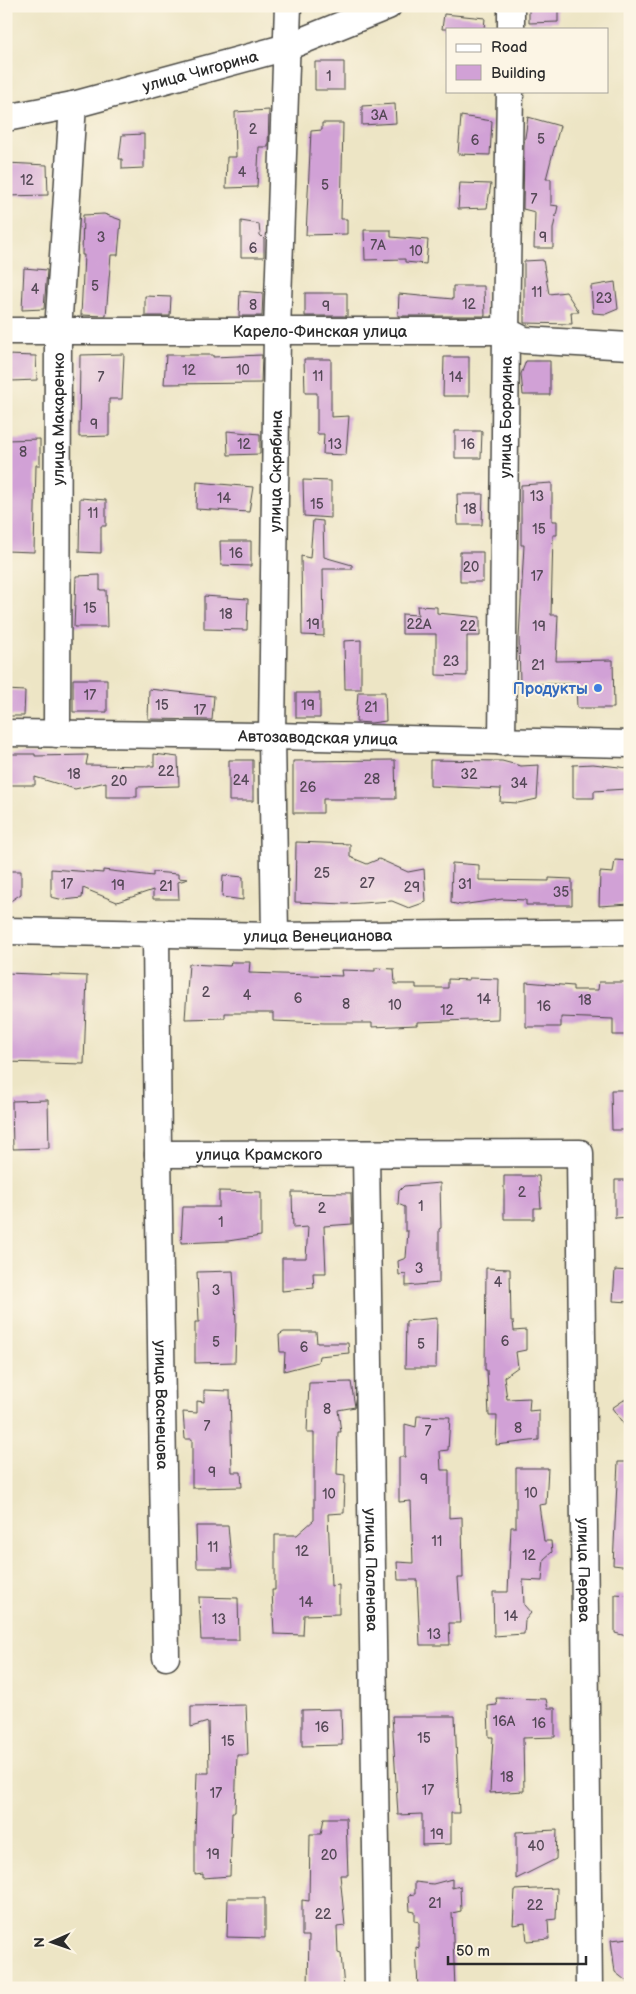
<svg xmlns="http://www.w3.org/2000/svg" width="636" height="1994" font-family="'Balsamiq Sans',sans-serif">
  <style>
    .building { fill: #d1a1d6 }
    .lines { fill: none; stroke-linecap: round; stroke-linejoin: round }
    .minor-casing { stroke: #484742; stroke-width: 29 }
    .minor { stroke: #fff; stroke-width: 26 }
    .shop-dot { fill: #3f7fe0; stroke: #fcf5e5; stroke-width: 2 }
    .labels { text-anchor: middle; stroke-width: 4; stroke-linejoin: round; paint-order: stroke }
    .number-label { font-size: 14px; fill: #544856 }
    .street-label { font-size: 16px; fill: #2b2b2b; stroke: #fcf5e5 }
    .shop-label { font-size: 16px; font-weight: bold; fill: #366cbe; stroke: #fcf5e5; text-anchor: end }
  </style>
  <rect width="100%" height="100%" fill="#fcf5e5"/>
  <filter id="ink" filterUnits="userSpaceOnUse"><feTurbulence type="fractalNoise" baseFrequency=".02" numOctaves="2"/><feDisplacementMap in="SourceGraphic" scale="10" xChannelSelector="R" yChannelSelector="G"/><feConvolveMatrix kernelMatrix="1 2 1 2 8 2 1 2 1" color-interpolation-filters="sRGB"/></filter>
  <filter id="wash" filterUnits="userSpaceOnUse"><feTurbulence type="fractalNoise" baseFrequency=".0096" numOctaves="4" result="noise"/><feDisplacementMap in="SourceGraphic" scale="20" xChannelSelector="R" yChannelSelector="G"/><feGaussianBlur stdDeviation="1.12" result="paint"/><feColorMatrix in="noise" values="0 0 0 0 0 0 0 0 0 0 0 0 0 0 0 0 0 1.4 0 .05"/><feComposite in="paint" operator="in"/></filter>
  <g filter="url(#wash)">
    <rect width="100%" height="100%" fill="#ede5c5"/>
    <g id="blocks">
      <path class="building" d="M529 6H558V22L529 23Z
        M444 14 485 18 484 29H442Z
        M315 62H344V90H315Z
        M395 104 396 123 362 125V106Z
        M269 110 268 147H259L257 187 226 188 227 157H236L235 112Z
        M461 116 492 121 490 155 458 154Z
        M528 117 560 126 546 179H551V205L558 206 553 229V248H534L535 212 523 209 524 144Z
        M322 123H343L341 219H347V234L306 235 311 131 322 130Z
        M144 134V168L122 169V159H119L122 135Z
        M6 163 47 165 48 195 6 196Z
        M460 183 491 184 487 208 458 209Z
        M104 214 121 220 118 255H111L106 316 81 315 84 255H82L83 215Z
        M241 221 259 224 260 235 264 239V257H241Z
        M364 230H391V237L428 240 426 264 405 262V259L365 260Z
        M543 260 549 294 566 292 579 312H571L572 324 524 323V261Z
        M24 268 47 270 44 309 22 310Z
        M615 282 618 309 606 314 593 313 591 286Z
        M453 286H484L485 316H398L399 294 453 299Z
        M240 291 263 293 262 316H239Z
        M305 293H347V316H305Z
        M145 296 171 297 170 316H145Z
        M124 354 122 399H109V436L79 437 80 355Z
        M6 355 36 356 37 380 12 381V379H6Z
        M166 355H213V357L262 355 261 383 164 384Z
        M444 357H469V396H443Z
        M304 359H331V417L349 416 346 455 323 454 324 434H317V393H305Z
        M526 361H550V395H523L521 374Z
        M227 431 260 434V454L228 455Z
        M455 431H482L481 458H455Z
        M40 439V465H36L34 552 6 551V525H10L9 466H6V440Z
        M303 480 331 481V518L304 516Z
        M197 482 253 487 249 512 196 509Z
        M552 483V521H557V535H553L551 615H558L556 661 613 660 614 708H577L576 684H520L519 638 524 545H521V485Z
        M457 494H483L482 525H458Z
        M80 498 106 500V526H101V553L79 552Z
        M313 520 323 521 324 557 352 565V569H323L324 636 302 635 301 556 310 558Z
        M220 541H251V566L221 565Z
        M460 552H483V582H460Z
        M100 575V590H106L107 627H74L76 576Z
        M204 596 248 599 247 630 204 629Z
        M417 606 437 607V613L480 617V636H467V676L436 675V634H402V614L418 615Z
        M361 640V689H345L344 641Z
        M73 679H107V712H73Z
        M149 689 214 696 212 720 148 719Z
        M6 690 25 691 24 716H6Z
        M358 692H385L386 721 371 723 356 722Z
        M296 693H320V718H296Z
        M7 754H35V756L88 755 86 765 154 766V754L178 757 179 786 137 787V797H106V782L75 789 35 777V785H6Z
        M229 760H253V801H229Z
        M395 760 396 799H323V813H293V761Z
        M430 760 502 761 521 766 539 765 537 799 518 803 500 802 501 789 430 786Z
        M593 764 628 768 626 789 594 791V798H573V765Z
        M296 842 350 844V857L367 864 379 859 408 872 424 869 426 902 409 908 392 901 346 904 295 902Z
        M615 860 630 861V904L599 906 600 872 613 873Z
        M452 863 479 865V880L549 881V878L572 879V905H526V900L502 899 461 905 451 903Z
        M51 869 103 873V870L153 876V872L178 874V878L188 879 178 882 179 899H153V890L117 902 83 888 82 898 64 900 51 897Z
        M6 871H21V894L6 904Z
        M223 875 243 877V900L222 897Z
        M231 962H250L249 973 342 976 341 970 375 971V968L394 969 395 984H416V988H448V979L469 980V978L499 979 498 1019 417 1022V1025L372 1027V1023H324L273 1021V1013H225V1018L185 1019 189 964 230 966Z
        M6 973 87 976 84 1064 6 1062Z
        M526 982 573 986V990H598L599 982H630V1035H613V1019L561 1017V1027H526Z
        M611 1090H630V1130H612Z
        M48 1100 49 1148 13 1149 12 1101Z
        M504 1176H539L541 1208H534V1219H504Z
        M615 1180H630V1217L615 1218Z
        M440 1183 441 1228 439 1229V1283L406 1286V1274L399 1275 398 1261 406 1258 408 1231H405V1207L398 1204 399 1191 404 1186Z
        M219 1191 261 1192V1236L228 1241 181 1243 183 1207H219Z
        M292 1192 351 1193 352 1224 324 1226 326 1273H313L314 1288 282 1291V1258H306L308 1227 293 1228Z
        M486 1268 510 1269 511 1321H513L514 1331 526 1330V1350L516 1352 518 1367 504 1377 507 1399 530 1398 529 1411 539 1410V1440L496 1445 497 1416H489L487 1370H485Z
        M615 1270 630 1271V1302L613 1301Z
        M233 1271 236 1321 235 1362 195 1363V1322H199L197 1272Z
        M437 1318 436 1368H405L406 1321Z
        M284 1332H316L317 1343H348L349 1353 319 1356 318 1362 284 1371 285 1352H280L279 1335Z
        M351 1382 355 1407 338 1410 341 1432H338L337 1474 345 1475 344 1513 328 1514 331 1586 339 1585V1614L304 1615 303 1635 274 1634 272 1590H275V1535H297L314 1520V1433H307L309 1383Z
        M204 1390 230 1391 232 1472H241L242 1487 192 1488V1439H185L183 1412 197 1413V1401L204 1402Z
        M630 1396V1433L612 1408Z
        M417 1416 450 1417 448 1450 440 1451 441 1470H449V1518L462 1517 463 1578H458L461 1623H449L450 1645H420L417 1580H398L397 1562 413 1563 411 1501 399 1502V1457H405V1424L416 1427Z
        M618 1462H630V1567L613 1565Z
        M516 1468H548L546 1504 539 1505 544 1541H551L552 1552 544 1559 542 1581 523 1580 524 1605 531 1613 525 1620 524 1634 494 1636 493 1592H508L511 1527H516Z
        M196 1526H228L232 1568H197Z
        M615 1594 630 1595V1637L615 1633Z
        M199 1597 238 1598 239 1640H201Z
        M496 1698 546 1699 548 1708H555V1737L523 1738 524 1791 490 1793 493 1737H489L488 1706 497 1705Z
        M246 1705 248 1755H237L235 1812H232L230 1876 203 1878V1874L195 1875V1834L197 1773H209L208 1722 191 1727V1706Z
        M341 1709 342 1745 302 1746V1710Z
        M392 1716H455L459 1813H451V1844L422 1845V1814L398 1815Z
        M324 1818H346L348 1875H340L345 1926 337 1927 338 1953 341 1954 344 1988H308L309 1936H302V1900L309 1901 310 1834H321Z
        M557 1830 556 1859 516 1879V1832Z
        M452 1879V1888L460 1886 461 1911 452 1913 455 1988H418L416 1947 419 1948V1922L415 1921V1912L410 1911 409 1895 415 1894V1882L433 1884Z
        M557 1888 556 1919 548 1920 549 1939 527 1941 525 1923 513 1925 515 1890Z
        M228 1898H265V1938L227 1937Z
        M630 1938V1984L615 1972 611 1940Z"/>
    </g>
  </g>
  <g filter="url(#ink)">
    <use href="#blocks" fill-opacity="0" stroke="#484742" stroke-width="1"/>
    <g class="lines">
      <g class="minor-casing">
        <g id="minor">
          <path d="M511 29V6"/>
          <path id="s1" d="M6 118 73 105 287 47 388 6"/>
          <path id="s2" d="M6 331H506L524 340 630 346"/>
          <path id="s3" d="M6 733 272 736 630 744"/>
          <path id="s4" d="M57 734 58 331 73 105"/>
          <path id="s5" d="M502 742 506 331 510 91"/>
          <path id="s6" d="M6 931 275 936 630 932"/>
          <path id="s7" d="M156 934 158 1154 580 1153 589 1988"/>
          <path id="s8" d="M275 936 272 736 277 331 288 6"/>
          <path id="s9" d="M158 1154 166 1657"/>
          <path id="s10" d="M366 1154 378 1988"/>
        </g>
      </g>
      <use href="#minor" class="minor"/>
    </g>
  </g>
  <circle class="shop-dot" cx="598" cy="688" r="5"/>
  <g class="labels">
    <g class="number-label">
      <text x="329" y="81">1</text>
      <text x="379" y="120">3А</text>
      <text x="253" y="134">2</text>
      <text x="541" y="144">5</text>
      <text x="475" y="145">6</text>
      <text x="242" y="177">4</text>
      <text x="27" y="185">12</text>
      <text x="325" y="190">5</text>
      <text x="534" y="204">7</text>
      <text x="101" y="242">3</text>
      <text x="543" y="242">9</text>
      <text x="378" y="250">7А</text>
      <text x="253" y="253">6</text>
      <text x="416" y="256">10</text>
      <text x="95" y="291">5</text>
      <text x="35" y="294">4</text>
      <text x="537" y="297">11</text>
      <text x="604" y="303">23</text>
      <text x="469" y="309">12</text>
      <text x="253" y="310">8</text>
      <text x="326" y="311">9</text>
      <text x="189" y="375">12</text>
      <text x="243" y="375">10</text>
      <text x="318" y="381">11</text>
      <text x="101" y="382">7</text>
      <text x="456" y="382">14</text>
      <text x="94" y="429">9</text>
      <text x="244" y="449">12</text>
      <text x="335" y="449">13</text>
      <text x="468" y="449">16</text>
      <text x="23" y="457">8</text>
      <text x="537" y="501">13</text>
      <text x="224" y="503">14</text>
      <text x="317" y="509">15</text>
      <text x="470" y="514">18</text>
      <text x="93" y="518">11</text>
      <text x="539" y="534">15</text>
      <text x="236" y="558">16</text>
      <text x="471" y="572">20</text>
      <text x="537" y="581">17</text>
      <text x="90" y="613">15</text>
      <text x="226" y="619">18</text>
      <text x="313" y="629">19</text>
      <text x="419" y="629">22А</text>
      <text x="468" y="631">22</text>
      <text x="539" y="631">19</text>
      <text x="451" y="666">23</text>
      <text x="538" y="670">21</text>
      <text x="90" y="700">17</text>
      <text x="162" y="710">15</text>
      <text x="308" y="710">19</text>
      <text x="371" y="712">21</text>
      <text x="200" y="715">17</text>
      <text x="166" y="776">22</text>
      <text x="74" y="779">18</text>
      <text x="469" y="779">32</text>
      <text x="372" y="784">28</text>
      <text x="241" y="785">24</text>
      <text x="119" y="786">20</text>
      <text x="519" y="788">34</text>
      <text x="308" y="792">26</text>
      <text x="322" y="878">25</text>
      <text x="367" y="888">27</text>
      <text x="67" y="889">17</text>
      <text x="465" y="889">31</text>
      <text x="118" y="890">19</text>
      <text x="166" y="891">21</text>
      <text x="412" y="892">29</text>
      <text x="561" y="897">35</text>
      <text x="206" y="997">2</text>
      <text x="247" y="1000">4</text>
      <text x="298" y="1003">6</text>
      <text x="484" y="1004">14</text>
      <text x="585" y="1005">18</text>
      <text x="346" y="1009">8</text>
      <text x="395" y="1010">10</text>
      <text x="544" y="1011">16</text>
      <text x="447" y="1015">12</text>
      <text x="522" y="1197">2</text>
      <text x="421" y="1211">1</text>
      <text x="322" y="1213">2</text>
      <text x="221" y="1227">1</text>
      <text x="419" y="1273">3</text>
      <text x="498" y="1287">4</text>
      <text x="216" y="1295">3</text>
      <text x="505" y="1346">6</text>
      <text x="216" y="1347">5</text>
      <text x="421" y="1349">5</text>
      <text x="304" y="1352">6</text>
      <text x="327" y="1414">8</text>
      <text x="207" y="1431">7</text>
      <text x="518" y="1433">8</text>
      <text x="428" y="1436">7</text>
      <text x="212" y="1477">9</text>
      <text x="424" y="1484">9</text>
      <text x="531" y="1498">10</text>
      <text x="329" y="1499">10</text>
      <text x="437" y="1546">11</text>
      <text x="213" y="1552">11</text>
      <text x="302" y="1556">12</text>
      <text x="529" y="1560">12</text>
      <text x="306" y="1607">14</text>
      <text x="511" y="1621">14</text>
      <text x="219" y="1624">13</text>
      <text x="434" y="1639">13</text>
      <text x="504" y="1726">16А</text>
      <text x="539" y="1728">16</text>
      <text x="322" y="1732">16</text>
      <text x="424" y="1743">15</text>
      <text x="228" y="1746">15</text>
      <text x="507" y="1782">18</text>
      <text x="428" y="1795">17</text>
      <text x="216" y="1798">17</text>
      <text x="437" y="1839">19</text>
      <text x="536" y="1851">40</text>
      <text x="213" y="1859">19</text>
      <text x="329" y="1860">20</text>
      <text x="435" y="1908">21</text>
      <text x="535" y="1910">22</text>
      <text x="323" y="1919">22</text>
    </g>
    <g class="street-label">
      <text dy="6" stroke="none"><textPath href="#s1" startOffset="200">улица Чигорина</textPath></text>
      <text dy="6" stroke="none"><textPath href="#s2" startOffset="314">Карело-Финская улица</textPath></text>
      <text dy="6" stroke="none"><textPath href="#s5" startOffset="325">улица Бородина</textPath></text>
      <text dy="6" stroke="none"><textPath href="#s4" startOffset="315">улица Макаренко</textPath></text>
      <text dy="6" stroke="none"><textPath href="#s8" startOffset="465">улица Скрябина</textPath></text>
      <text dy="6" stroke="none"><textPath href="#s3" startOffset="312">Автозаводская улица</textPath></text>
      <text dy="6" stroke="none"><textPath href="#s6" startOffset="312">улица Венецианова</textPath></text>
      <text dy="6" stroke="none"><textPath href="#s7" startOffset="321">улица Крамского</textPath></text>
      <text dy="6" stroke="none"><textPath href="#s9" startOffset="251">улица Васнецова</textPath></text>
      <text dy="6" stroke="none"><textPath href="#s7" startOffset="1059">улица Перова</textPath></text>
      <text dy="6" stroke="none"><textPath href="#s10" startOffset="416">улица Паленова</textPath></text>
    </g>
    <g class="shop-label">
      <text x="588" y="694">Продукты</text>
    </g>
  </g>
  <rect width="636" height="1994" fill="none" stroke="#fcf5e5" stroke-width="25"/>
  <rect x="446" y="28" width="162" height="65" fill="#fcf5e5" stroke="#a8a49b"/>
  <rect x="456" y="44" width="25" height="8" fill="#ffffff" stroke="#a8a49b"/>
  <text x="491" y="52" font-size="15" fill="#2b2b2b">Road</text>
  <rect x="456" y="65" width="25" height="15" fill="#d1a1d6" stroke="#a8a49b"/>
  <text x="491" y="78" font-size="15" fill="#2b2b2b">Building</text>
  <g transform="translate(52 1942) rotate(268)" stroke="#fcf5e5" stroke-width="4" paint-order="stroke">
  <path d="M0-4L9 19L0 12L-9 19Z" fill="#2b2b2b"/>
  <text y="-8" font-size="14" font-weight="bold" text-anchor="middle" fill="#2b2b2b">N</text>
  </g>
  <path d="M448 1956v8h138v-8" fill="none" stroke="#2b2b2b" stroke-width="2.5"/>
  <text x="456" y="1956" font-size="15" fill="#2b2b2b" stroke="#fcf5e5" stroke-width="4" paint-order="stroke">50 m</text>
</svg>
